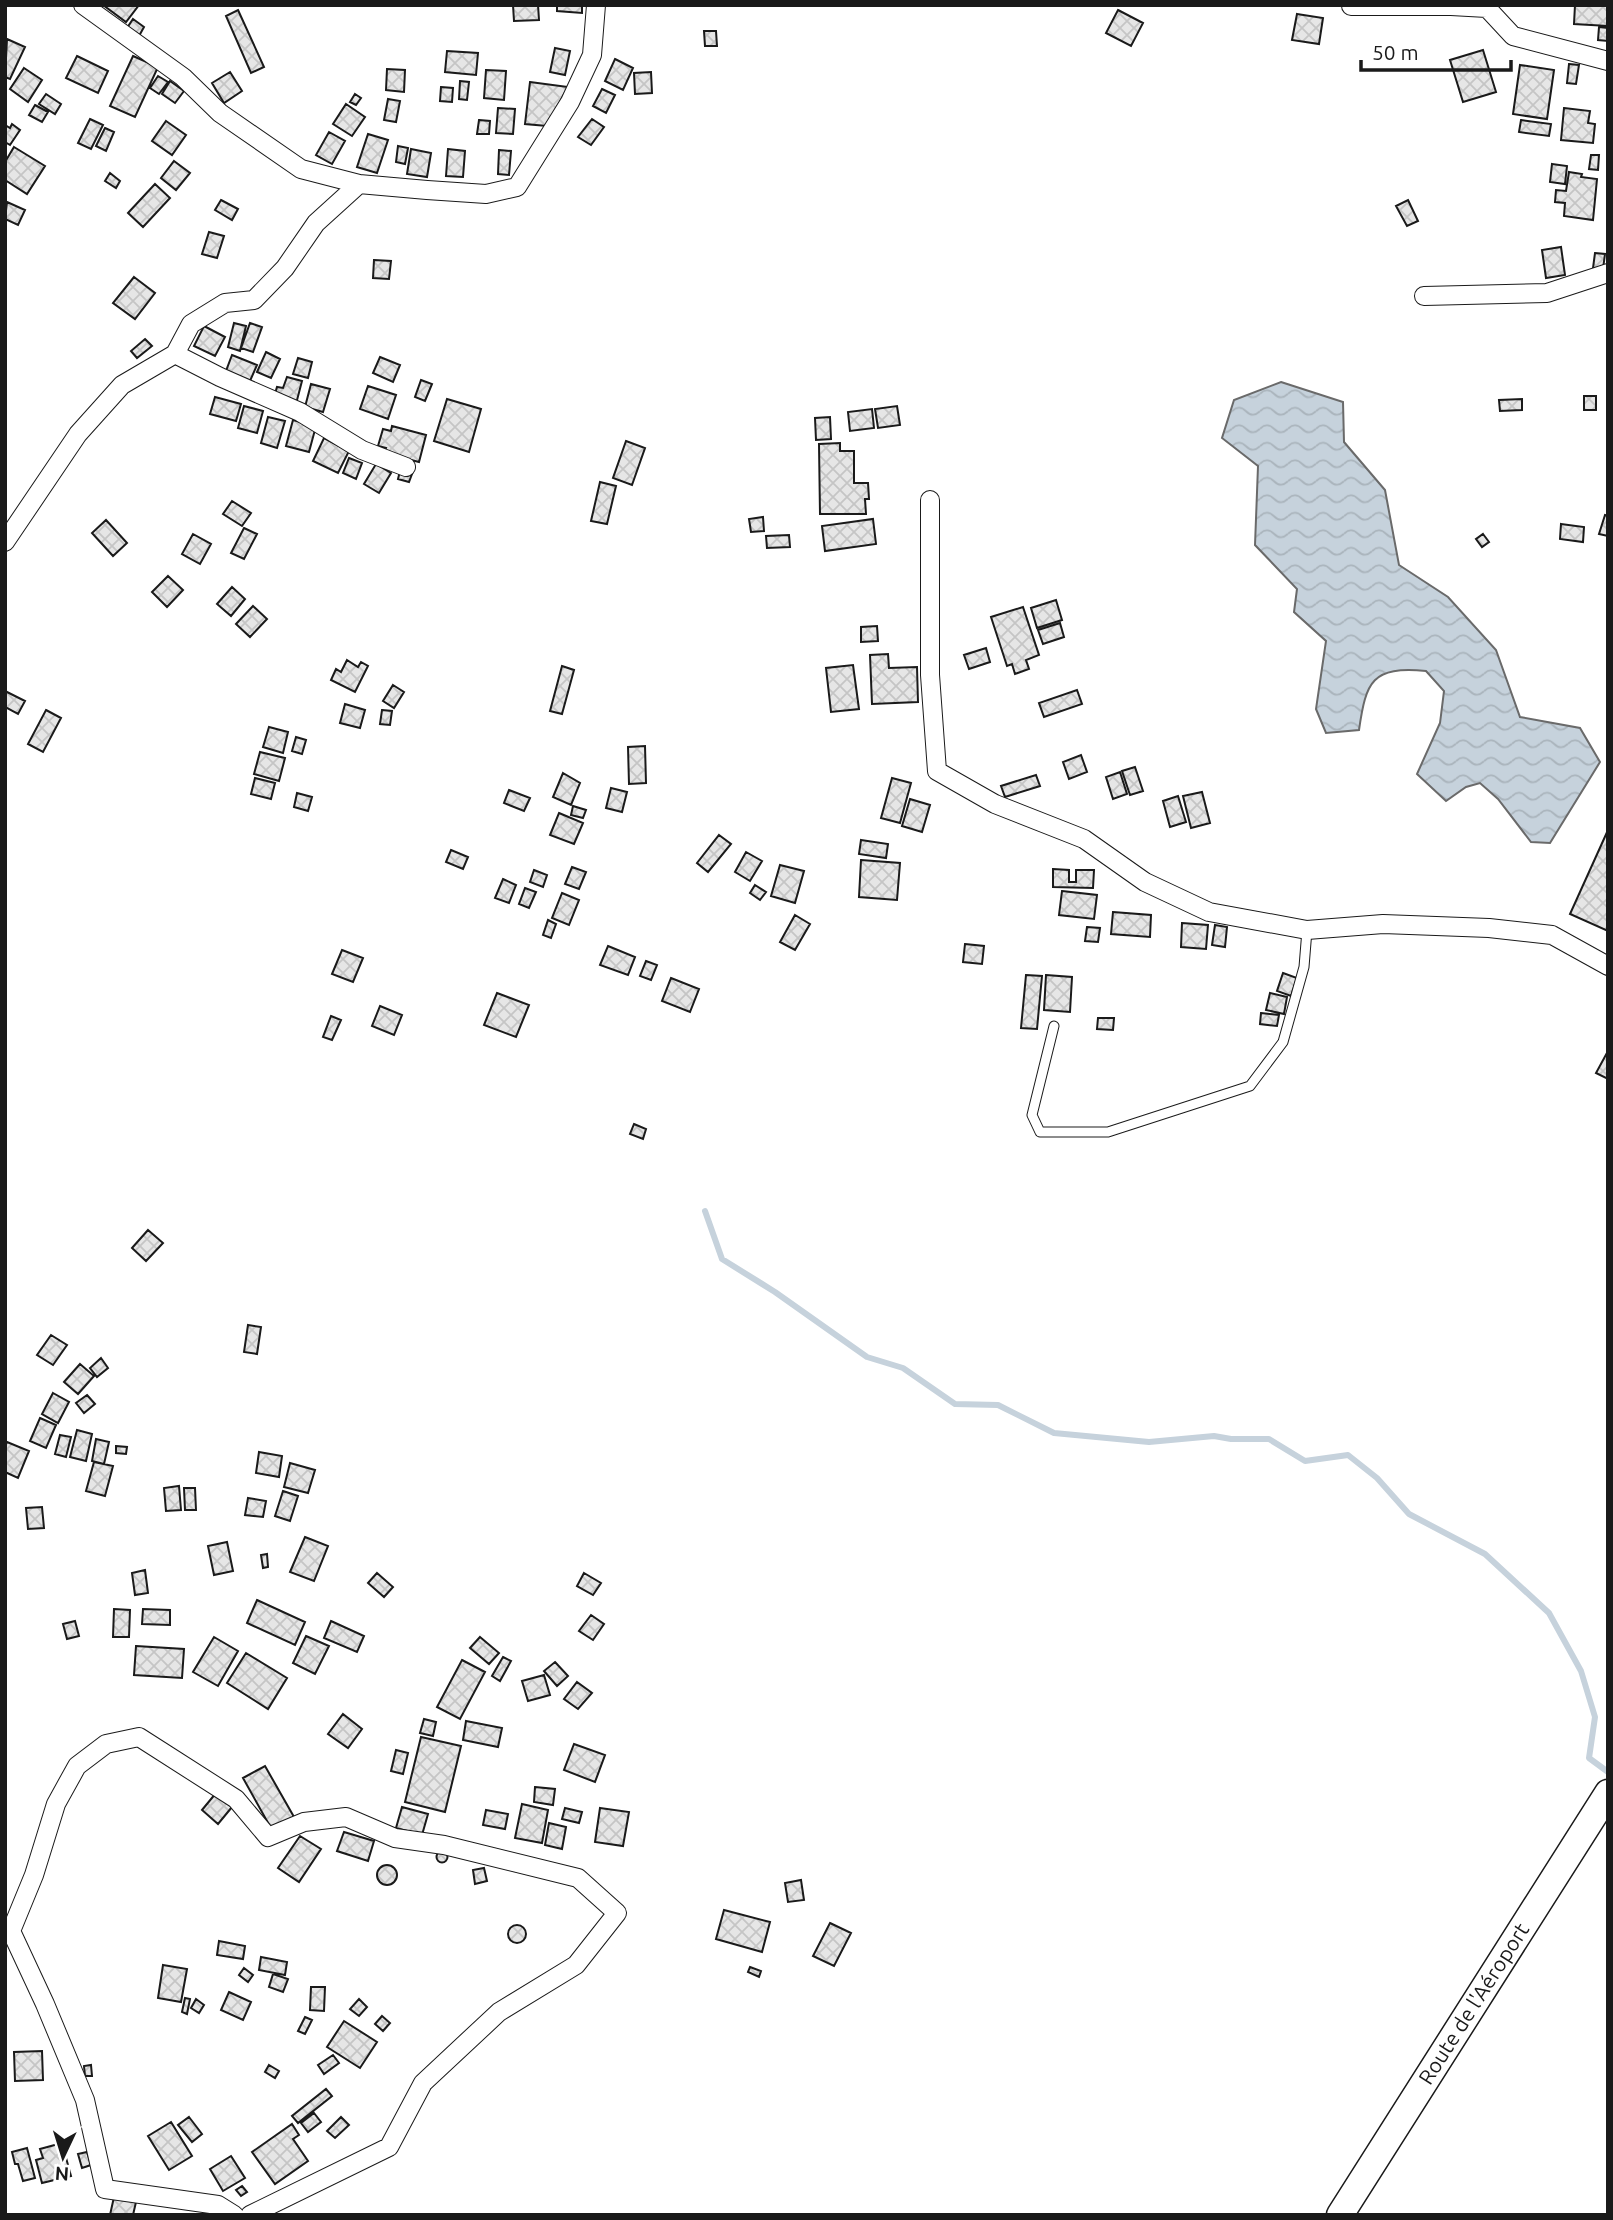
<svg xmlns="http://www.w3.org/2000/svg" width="1613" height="2220" font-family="Ubuntu,sans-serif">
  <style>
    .water { fill: url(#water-waves); stroke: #6a6a6a; stroke-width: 2 }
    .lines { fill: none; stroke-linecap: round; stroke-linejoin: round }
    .stream { stroke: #c6d2dc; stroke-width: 6 }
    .building { fill: url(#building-cross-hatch); stroke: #1a1a1a; stroke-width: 2 }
    .service-casing { stroke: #1a1a1a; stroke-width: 11 }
    .minor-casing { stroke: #1a1a1a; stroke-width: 20 }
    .secondary-casing { stroke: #1a1a1a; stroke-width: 29 }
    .service { stroke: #fff; stroke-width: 9 }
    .minor { stroke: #fff; stroke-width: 18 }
    .secondary { stroke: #fff; stroke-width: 26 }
    .labels { text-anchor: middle; stroke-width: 5; stroke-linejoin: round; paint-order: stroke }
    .street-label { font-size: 21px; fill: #1a1a1a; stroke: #fff }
  </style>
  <defs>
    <pattern id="water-waves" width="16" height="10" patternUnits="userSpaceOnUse" patternTransform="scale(1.75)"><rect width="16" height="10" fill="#c6d2dc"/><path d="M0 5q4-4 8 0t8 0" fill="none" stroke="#aab4bc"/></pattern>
    <pattern id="building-cross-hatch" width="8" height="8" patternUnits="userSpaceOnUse" patternTransform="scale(1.75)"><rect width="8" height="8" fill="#e6e6e6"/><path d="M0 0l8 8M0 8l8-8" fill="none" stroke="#c5c5c5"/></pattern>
  </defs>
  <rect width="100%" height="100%" fill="#fff"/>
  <path class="water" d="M1281 382 1343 402 1344 442 1385 490 1399 565 1448 597 1496 650 1520 717 1580 728 1600 762 1550 843 1531 842 1498 799 1480 783 1466 787 1446 801 1417 774 1440 723 1444 691 1426 671C1372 666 1366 681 1359 730L1326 733 1316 709 1326 641 1294 612 1297 589 1255 545 1258 466 1222 438 1234 400Z"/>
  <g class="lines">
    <path class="stream" d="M705 1211 722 1259 775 1292 867 1357 903 1368 955 1404 998 1405 1054 1433 1149 1442 1214 1436 1231 1439H1269L1305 1461 1348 1455 1377 1478 1409 1514 1485 1554 1549 1613 1581 1671 1595 1717 1589 1758 1608 1772"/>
  </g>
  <path class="building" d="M103 5H139L126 22Z
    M513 5H538L539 20 514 21Z
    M557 5H582V13L557 11Z
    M1575 5H1608V26L1574 24Z
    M238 10 264 67 251 73 226 16Z
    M1118 10 1143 23 1131 46 1106 33Z
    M1297 14 1323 18 1319 44 1292 40Z
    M133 19 144 27 139 36 127 28Z
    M1599 27 1608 28V41L1598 40Z
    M704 31H716L717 46H705Z
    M7 39 25 47 10 79 5 77Z
    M555 48 570 51 565 75 550 72Z
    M1483 50 1496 92 1463 102 1450 60Z
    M447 51 478 53 476 75 445 72Z
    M77 56 108 71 98 93 66 78Z
    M133 56 158 67 135 117 110 106Z
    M615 59 633 68 623 90 605 81Z
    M1569 64 1579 65 1576 84 1567 83Z
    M1520 65 1554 70 1547 119 1513 114Z
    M24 68 42 80 28 102 10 89Z
    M387 69 405 70 404 92 386 90Z
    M486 70 506 71 504 100 484 98Z
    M230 72 242 91 224 103 212 83Z
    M651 72 652 93 635 94 634 73Z
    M158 76 168 82 159 94 150 88Z
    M170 81 184 91 175 103 162 94Z
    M460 81 469 82 467 100 459 99Z
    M530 82 568 87 547 126 525 124Z
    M441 87 453 88 452 102 440 101Z
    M602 89 615 95 606 113 593 106Z
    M46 94 61 104 55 114 39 104Z
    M355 94 361 98 356 105 350 102Z
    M388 99 400 101 396 122 384 120Z
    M346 104 365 117 352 136 333 124Z
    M35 105 48 112 42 122 29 115Z
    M498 108 515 109 513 134 496 133Z
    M1564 108 1590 111 1588 123 1595 124 1593 143 1561 140Z
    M90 119 103 125 91 149 78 143Z
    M592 119 604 127 591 145 578 137Z
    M479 120 490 121 489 134H477Z
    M1521 120 1551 124 1549 136 1519 132Z
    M166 121 186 135 172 155 152 141Z
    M12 124 20 130 10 145 5 142V125L10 128Z
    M105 128 114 132 106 151 96 146Z
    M329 132 345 141 332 164 316 155Z
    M368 134 388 140 377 173 357 167Z
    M398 146 408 148 405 164 396 162Z
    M14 147 45 166 27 194 5 180V162Z
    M411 149 431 153 427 177 407 174Z
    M448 149 465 151 463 177 446 176Z
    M499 150 511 151 509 175 498 174Z
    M1591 155H1599L1598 170 1589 169Z
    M174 161 190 173 176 190 161 178Z
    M1552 164 1567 166 1565 184 1550 182Z
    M1569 172 1582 174 1581 177 1597 179 1593 220 1564 216 1565 203 1555 202 1556 190 1566 191Z
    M110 173 120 181 116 188 105 181Z
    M155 184 170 198 143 227 128 213Z
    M221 200 238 209 232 220 215 210Z
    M1408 200 1418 221 1407 226 1396 206Z
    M7 202 25 210 18 225 5 219Z
    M209 232 224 236 217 258 202 254Z
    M1561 247 1565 275 1546 278 1542 250Z
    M1595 253 1605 254 1603 269 1593 268Z
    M374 260 391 261 389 279 373 278Z
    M134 277 155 293 135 319 113 303Z
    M234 323 246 326 240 351 228 347Z
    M250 323 262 327 253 352 241 348Z
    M204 326 225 337 215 356 194 346Z
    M145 339 152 346 137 358 131 351Z
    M266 352 280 359 271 378 257 372Z
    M232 355 257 365 250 381 226 371Z
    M380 357 400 365 393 382 373 373Z
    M298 358 312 362 308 378 293 374Z
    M287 377 302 381 296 404 274 397 277 387 283 388Z
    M421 380 432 384 425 401 415 397Z
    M311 384 330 389 323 412 305 407Z
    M368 386 396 395 388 419 360 409Z
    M1584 396H1596V410H1584Z
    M215 397 241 404 236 421 210 414Z
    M447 399 481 409 469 452 434 441Z
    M1522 399V410L1500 411 1499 400Z
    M244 406 263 411 257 433 238 428Z
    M897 406 900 425 878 428 875 409Z
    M872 409 874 428 850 431 848 412Z
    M268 417 285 421 277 448 261 443Z
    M830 417 831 439 816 440 815 418Z
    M293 420 316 426 309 452 286 446Z
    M392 426 426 435 419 462 384 453 386 448 378 446 383 429 391 431Z
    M324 438 349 451 338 473 313 461Z
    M626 441 645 448 632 485 613 478Z
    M840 443V451H854V483H868L869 499H865L866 514H820L819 444Z
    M349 458 362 463 356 479 343 473Z
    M376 464 391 473 379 493 364 484Z
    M400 471 412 474 409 482 398 479Z
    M600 482 616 486 607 524 591 521Z
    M232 501 251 513 242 526 223 514Z
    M1605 515 1608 516V536L1599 534Z
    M763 517 764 531 751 532 749 519Z
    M873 519 876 544 825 551 822 526Z
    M106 520 127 543 113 556 92 533Z
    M1561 524 1584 527 1583 542 1560 539Z
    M244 528 257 534 244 559 231 553Z
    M193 534 211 544 200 564 182 554Z
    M1483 534 1489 542 1482 547 1476 539Z
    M789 535 790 547 767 548 766 536Z
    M168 576 183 590 167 607 152 592Z
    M232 587 245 599 231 616 217 604Z
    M1056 600 1062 620 1037 628 1031 608Z
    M253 606 267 619 250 637 236 624Z
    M1023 607 1039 655 1026 660 1029 669 1015 674 1012 664 1007 666 991 617Z
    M1060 623 1064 637 1043 644 1038 630Z
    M877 626 878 641 861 642V627Z
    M986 648 990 662 969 669 964 655Z
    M888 654 889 668 917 667 918 702 872 704 870 655Z
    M347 660 358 667 361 662 368 666 355 692 331 680 336 669 341 672Z
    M853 665 859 709 831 712 826 668Z
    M562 666 574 670 562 714 550 711Z
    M393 685 404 692 394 708 383 701Z
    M1077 690 1082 704 1044 717 1039 703Z
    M5 691 25 701 18 714 5 707Z
    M345 704 365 710 360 728 340 723Z
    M46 710 61 718 43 752 28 744Z
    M382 710 392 711 390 725 380 724Z
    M269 727 288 732 283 753 263 747Z
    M296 737 306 740 302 754 292 751Z
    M645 746 646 783 629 784 628 747Z
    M260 752 285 758 279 781 254 774Z
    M1081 755 1087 772 1069 779 1063 762Z
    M1135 767 1143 791 1130 795 1122 771Z
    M1120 772 1127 794 1113 799 1106 777Z
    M563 773 580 783 571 805 553 797Z
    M1036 775 1040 786 1005 797 1001 786Z
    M255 778 275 783 271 799 251 794Z
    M892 778 911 783 900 823 881 818Z
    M611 788 627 792 622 812 606 808Z
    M509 790 530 798 524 811 504 803Z
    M1202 792 1210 823 1191 828 1183 796Z
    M297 793 312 797 308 811 294 807Z
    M1178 796 1186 822 1170 827 1163 801Z
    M910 799 930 805 922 832 902 826Z
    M573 806 586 810 583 818 571 815Z
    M559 813 583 823 574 844 550 835Z
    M1608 830V931L1570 914Z
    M719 835 731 844 708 872 697 863Z
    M861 840 888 844 886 858 859 854Z
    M451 850 468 857 463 869 446 862Z
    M746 852 762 861 750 881 735 872Z
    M861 860 900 863 897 900 859 897Z
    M780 865 804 871 795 903 771 896Z
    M572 867 586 872 579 889 565 884Z
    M1053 869 1069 870V882H1076V870H1094L1093 888 1053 887Z
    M534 870 547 875 543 887 530 882Z
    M503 879 516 885 509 903 495 898Z
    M755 885 766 892 760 900 750 893Z
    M525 888 536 892 529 908 519 904Z
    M1062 891 1097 895 1094 919 1059 915Z
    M562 893 579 900 569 925 552 918Z
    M1113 912 1151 915 1150 937 1111 934Z
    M795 915 810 924 795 950 780 942Z
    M548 920 556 924 551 938 543 935Z
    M1182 923 1208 925 1206 949 1181 947Z
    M1215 925 1227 927 1225 947 1212 945Z
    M1087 927 1100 928 1098 942 1085 941Z
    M965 944 984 946 982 964 963 962Z
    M608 946 635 957 628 975 600 965Z
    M342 950 363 958 353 982 332 974Z
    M646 961 657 965 651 980 640 976Z
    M1283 973 1297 978 1291 996 1277 991Z
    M1026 975 1042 976 1037 1029 1021 1028Z
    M1046 975 1072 977 1070 1012 1044 1010Z
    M671 978 699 989 690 1012 662 1001Z
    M497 993 529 1005 516 1037 484 1025Z
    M1270 993 1287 997 1284 1014 1266 1010Z
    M380 1006 402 1015 394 1035 372 1026Z
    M1261 1013 1279 1015 1277 1026 1260 1024Z
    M331 1016 341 1020 332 1040 323 1037Z
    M1098 1018H1114L1113 1030 1097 1029Z
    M1608 1051V1079L1596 1073Z
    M634 1124 646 1129 643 1139 630 1134Z
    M148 1230 163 1243 146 1261 132 1248Z
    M248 1325 261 1327 257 1354 244 1352Z
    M51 1335 67 1345 53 1365 37 1355Z
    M101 1358 108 1368 97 1377 90 1368Z
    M80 1364 94 1376 78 1394 64 1382Z
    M53 1393 69 1402 58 1423 42 1414Z
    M87 1395 95 1404 84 1413 76 1403Z
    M40 1418 56 1425 46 1448 30 1441Z
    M77 1430 92 1434 86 1461 70 1457Z
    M60 1435 71 1437 66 1457 55 1454Z
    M96 1439 109 1442 104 1464 92 1461Z
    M7 1442 29 1451 18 1478 5 1472V1447Z
    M116 1446 127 1447 126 1454 116 1453Z
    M259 1452 282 1456 279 1477 256 1473Z
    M94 1462 113 1466 105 1496 86 1491Z
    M290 1463 315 1470 308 1493 284 1487Z
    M179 1486 181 1510 166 1511 164 1488Z
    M184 1488H195L196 1510H185Z
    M283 1491 298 1496 290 1521 275 1516Z
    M248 1498 266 1501 263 1517 245 1515Z
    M42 1507 44 1528 28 1529 26 1508Z
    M305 1537 328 1546 314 1581 290 1572Z
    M227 1542 233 1571 214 1575 208 1546Z
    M267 1554 268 1567 263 1568 261 1555Z
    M145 1570 148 1593 135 1595 132 1573Z
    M377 1573 393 1587 384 1597 368 1583Z
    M584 1573 601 1583 593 1595 577 1586Z
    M257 1600 305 1622 295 1645 247 1623Z
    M114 1609 130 1610 129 1637H113Z
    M143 1609 170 1610V1625L142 1624Z
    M591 1615 604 1624 593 1640 579 1631Z
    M75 1621 79 1636 67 1639 63 1624Z
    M331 1621 364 1636 357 1652 324 1638Z
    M306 1636 329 1646 315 1674 293 1663Z
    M214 1637 238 1651 218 1686 193 1672Z
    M480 1637 499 1653 489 1664 470 1648Z
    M136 1646 184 1649 182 1678 134 1675Z
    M246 1653 287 1678 268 1709 227 1683Z
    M503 1657 511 1661 500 1681 492 1676Z
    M462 1660 485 1672 460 1719 437 1707Z
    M555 1662 568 1676 557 1686 544 1671Z
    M544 1675 550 1695 528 1701 522 1681Z
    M577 1682 592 1693 578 1709 564 1699Z
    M343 1714 362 1729 348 1748 328 1734Z
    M424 1719 436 1722 433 1736 420 1733Z
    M466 1721 502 1728 498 1747 463 1740Z
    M421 1737 461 1746 445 1812 405 1802Z
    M574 1744 605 1755 595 1782 564 1770Z
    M396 1750 408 1753 403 1774 391 1771Z
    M265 1766 294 1817 272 1830 243 1778Z
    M535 1787 555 1789 553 1805 534 1802Z
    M216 1793 232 1807 218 1824 202 1810Z
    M522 1804 548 1810 542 1843 515 1838Z
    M402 1807 428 1814 422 1835 396 1828Z
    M565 1808 582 1812 579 1823 562 1819Z
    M600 1808 629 1812 623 1846 595 1842Z
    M486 1810 508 1814 505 1829 483 1825Z
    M549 1823 566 1827 562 1849 545 1845Z
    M344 1832 374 1841 368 1861 337 1851Z
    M300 1836 321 1849 299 1882 278 1868Z
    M436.5 1857a5.5 5.5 0 1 1 11 0a5.5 5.5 0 1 1-11 0Z
    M377 1875a10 10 0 1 1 20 0a10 10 0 1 1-20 0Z
    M484 1868 487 1881 475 1884 473 1870Z
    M801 1880 804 1900 788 1902 785 1883Z
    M724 1910 770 1922 762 1952 716 1939Z
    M830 1923 851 1933 834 1966 813 1956Z
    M508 1934a9 9 0 1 1 18 0a9 9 0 1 1-18 0Z
    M219 1941 245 1946 243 1959 217 1955Z
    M261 1957 287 1962 285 1975 259 1970Z
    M163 1965 187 1969 181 2002 158 1998Z
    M750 1967 761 1971 759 1977 748 1972Z
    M244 1968 253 1975 248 1982 239 1975Z
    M273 1974 288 1979 283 1992 269 1987Z
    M311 1987H325L324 2011 310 2010Z
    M229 1992 251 2002 243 2020 221 2010Z
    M185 1998 190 1999 187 2014 182 2012Z
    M196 1999 204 2005 199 2013 191 2008Z
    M359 1999 367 2007 359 2016 350 2009Z
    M382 2016 390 2023 383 2031 375 2024Z
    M305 2017 312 2020 305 2034 298 2031Z
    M344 2021 377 2042 360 2068 327 2047Z
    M42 2051 43 2080 15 2081 14 2052Z
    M333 2055 339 2063 324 2074 318 2065Z
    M91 2065 92 2076H85L84 2066Z
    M269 2065 279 2071 275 2078 265 2072Z
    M326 2089 332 2096 298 2123 292 2116Z
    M314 2113 321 2122 308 2132 301 2123Z
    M189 2117 202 2134 192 2142 178 2125Z
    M341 2117 349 2125 335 2138 327 2131Z
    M171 2122 192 2156 169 2170 148 2136Z
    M292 2124 299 2135 293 2139 308 2161 275 2184 252 2152Z
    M62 2143 71 2176 42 2183 36 2160 43 2158 40 2149Z
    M27 2148 35 2178 23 2181 18 2164H15L12 2152Z
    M87 2152 91 2165 82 2168 78 2154Z
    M231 2156 245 2178 223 2191 210 2169Z
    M242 2186 247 2192 241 2196 236 2190Z
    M114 2197 136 2202 133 2215H110Z"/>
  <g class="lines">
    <g class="service-casing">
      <path id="service" d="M1054 1026 1032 1115 1040 1132H1108L1250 1086 1283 1042 1304 967 1307 930"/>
    </g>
    <g class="minor-casing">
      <path id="minor" d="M83 5 183 77 220 113 301 169 359 184 427 190 486 194 517 187 570 102 592 55 596 5
        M1351 6H1451L1487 8 1513 36 1608 61
        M359 184 316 223 285 268 254 300 225 303 191 324 175 354 220 377 300 412 362 450 406 467
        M1424 296 1547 293 1608 273
        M930 500V675L937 771 995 804 1084 839 1145 882 1209 912 1307 930 1383 924 1489 928 1552 935 1608 966
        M5 542 78 434 122 385 175 354
        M5 1927 11 1931 45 2004 85 2100 105 2189 218 2205 234 2215
        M11 1931 34 1875 56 1804 77 1766 106 1744 139 1737 236 1799 268 1837 304 1822 346 1817 395 1838 444 1845 578 1878 617 1913 576 1965 499 2012 423 2083 389 2147 250 2215"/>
    </g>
    <g class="secondary-casing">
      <g id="secondary">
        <path id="s1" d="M1340 2215 1608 1793"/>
      </g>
    </g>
    <use href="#service" class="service"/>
    <use href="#minor" class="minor"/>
    <use href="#secondary" class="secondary"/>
  </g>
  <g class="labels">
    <g class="street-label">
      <text dy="7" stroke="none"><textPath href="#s1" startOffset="250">Route de l'Aéroport</textPath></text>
    </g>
  </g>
  <rect width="1613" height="2220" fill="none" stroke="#1a1a1a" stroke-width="14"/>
  <g transform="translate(63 2157) rotate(184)" stroke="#ffffff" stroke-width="5" paint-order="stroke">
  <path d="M0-5L12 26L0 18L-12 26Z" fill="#1a1a1a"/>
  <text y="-10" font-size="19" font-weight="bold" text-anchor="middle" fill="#1a1a1a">N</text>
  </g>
  <path d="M1361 60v10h150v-10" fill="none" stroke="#1a1a1a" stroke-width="3.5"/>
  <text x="1372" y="60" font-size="21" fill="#1a1a1a" stroke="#ffffff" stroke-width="5" paint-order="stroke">50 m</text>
</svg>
